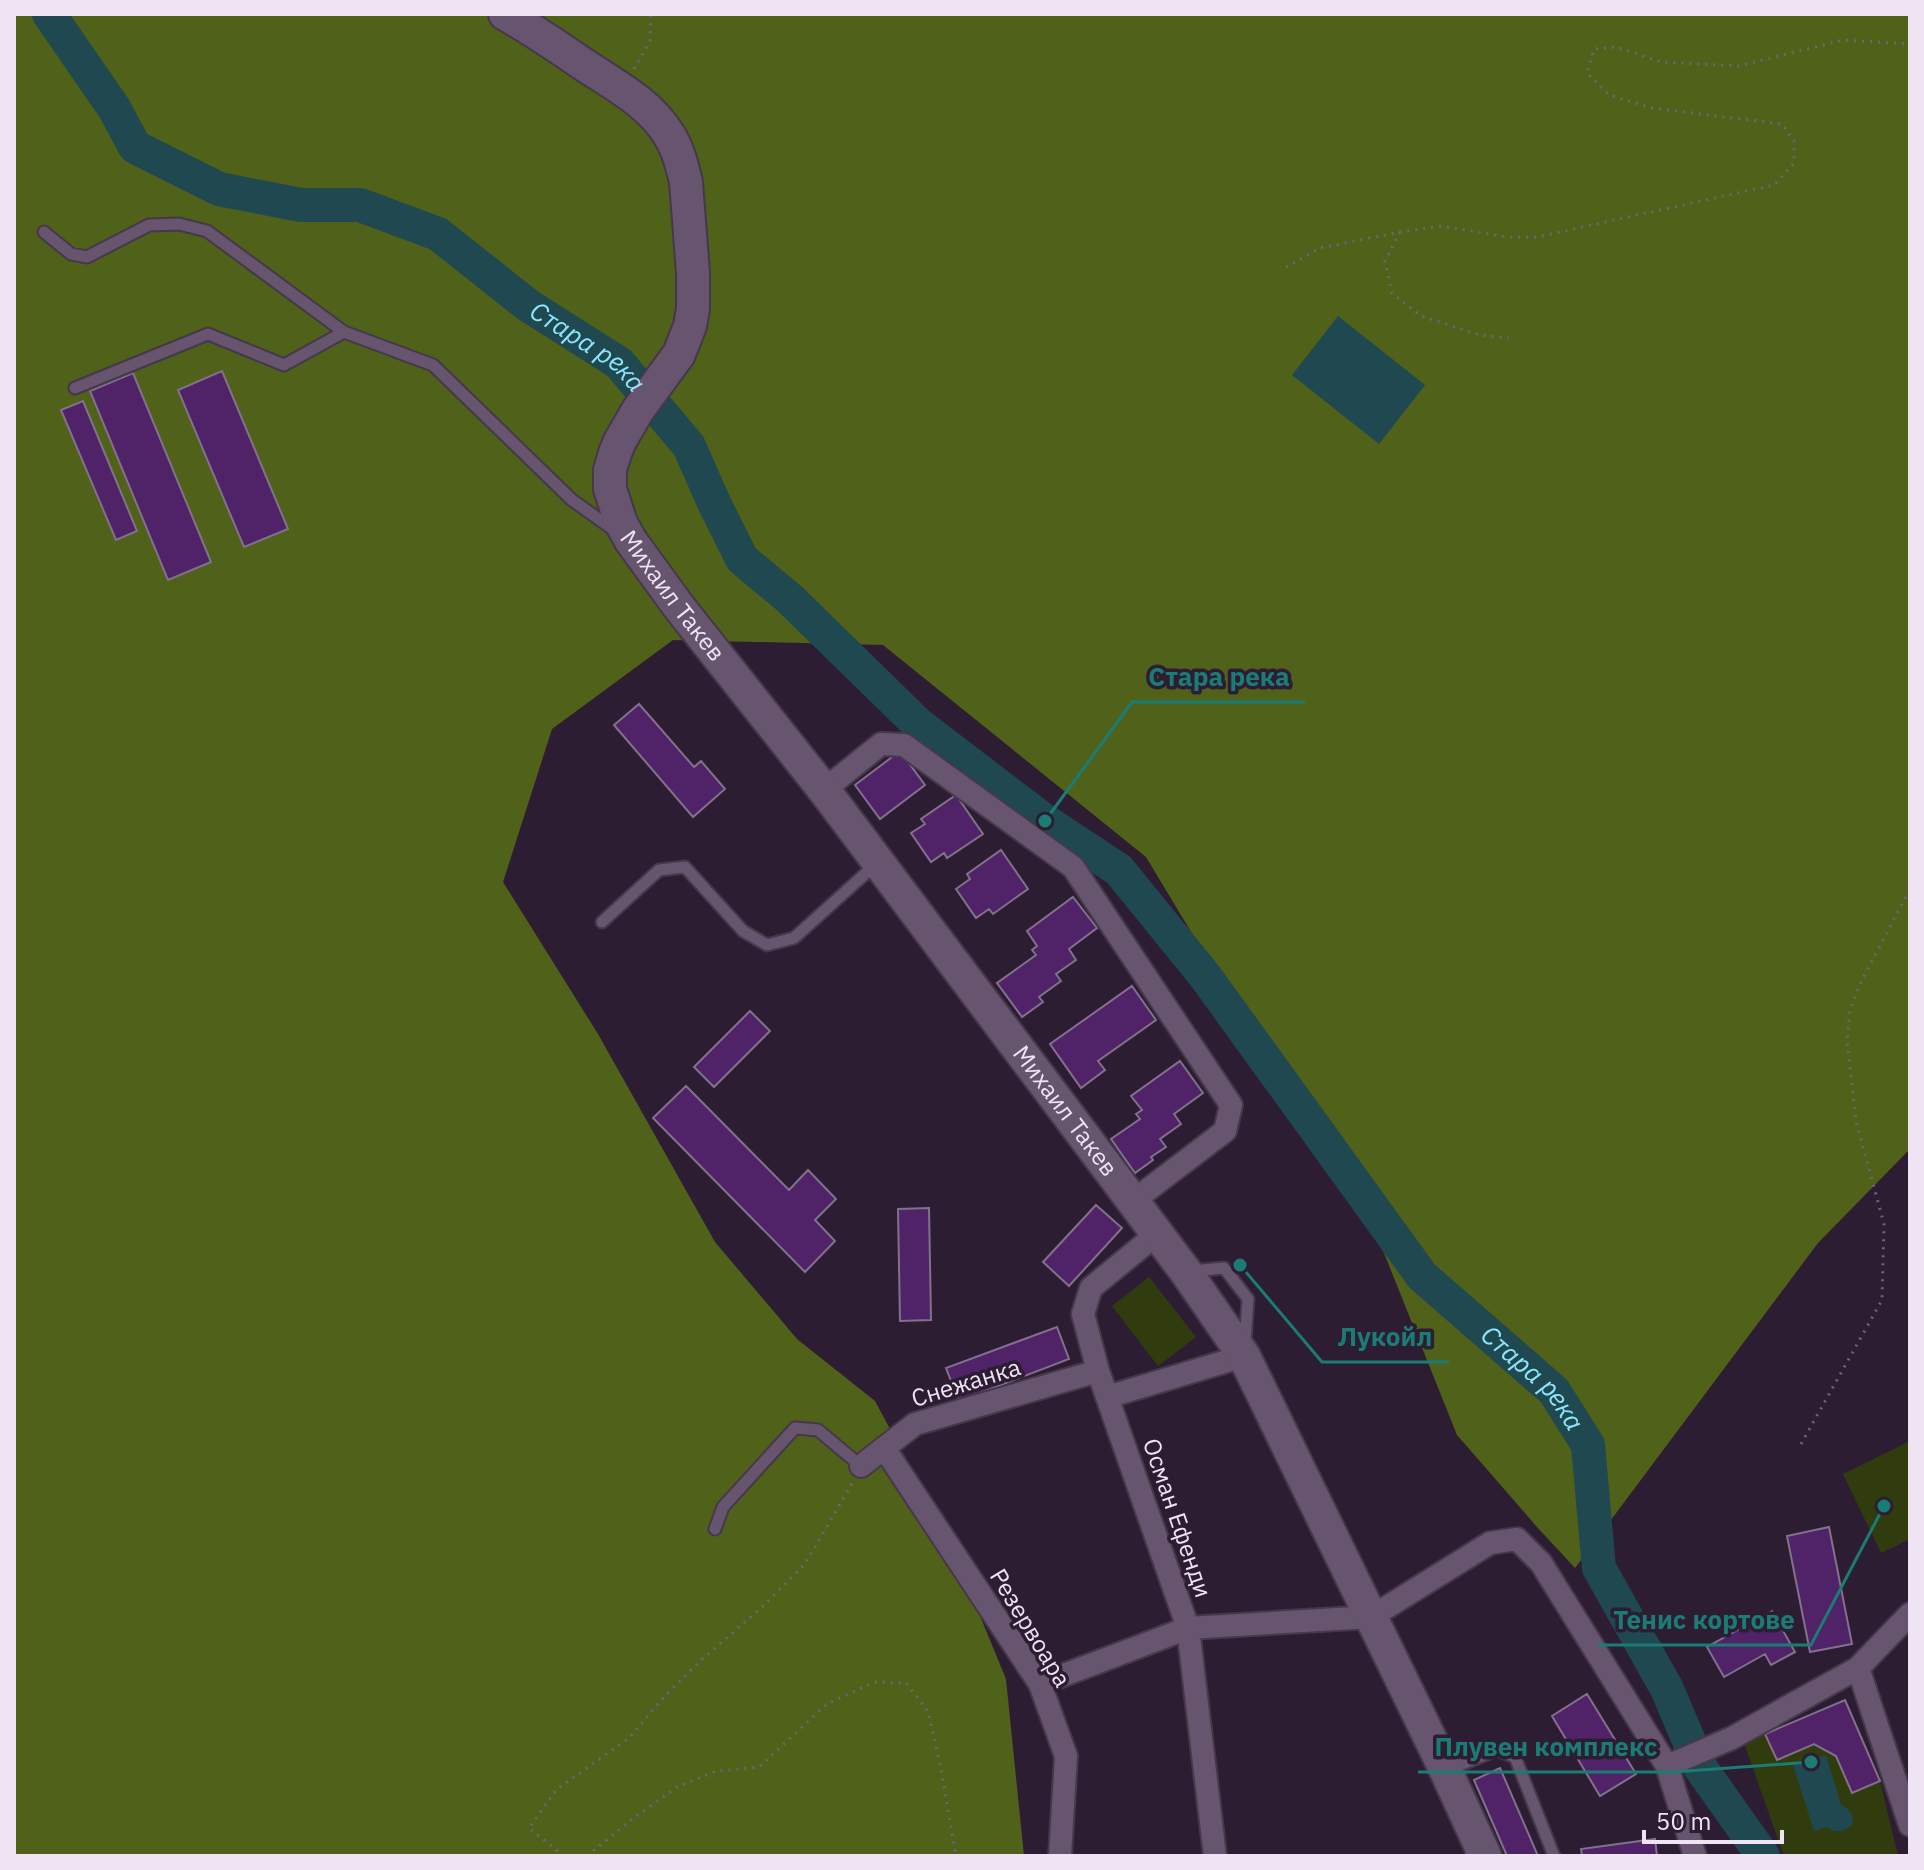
<svg xmlns="http://www.w3.org/2000/svg" width="1924" height="1870" font-family="'IBM Plex Sans',sans-serif">
  <style>
    .green { fill: #313c0e }
    .forest { fill: #50611a }
    .water { fill: #1f4851 }
    .lines { fill: none; stroke-linecap: round; stroke-linejoin: round }
    .river { stroke: #1f4851; stroke-width: 34 }
    .building { fill: #502267; stroke: #81718c; stroke-width: 2 }
    .service-casing { stroke: #45384a; stroke-width: 15 }
    .minor-casing { stroke: #45384a; stroke-width: 26 }
    .secondary-casing { stroke: #45384a; stroke-width: 36 }
    .path { stroke: #716376; stroke-width: 3; stroke-dasharray: 2 6; stroke-linecap: butt }
    .service { stroke: #67546e; stroke-width: 11 }
    .minor { stroke: #67546e; stroke-width: 22 }
    .secondary { stroke: #67546e; stroke-width: 32 }
    .labels { text-anchor: middle; stroke-width: 7; stroke-linejoin: round; paint-order: stroke }
    .street-label { font-size: 24px; fill: #eee4f3; stroke: #2d1d33 }
    .water-label { font-size: 26px; font-style: italic; fill: #8de7fc; stroke: #2d1d33 }
    .leader { fill: none; stroke: #1a7c75; stroke-width: 3 }
    .callout-dot { fill: #1a7c75; stroke: #2d1d33; stroke-width: 3 }
    .callout-label { font-size: 26px; text-anchor: middle; font-weight: bold; fill: #1a7c75; stroke: #2d1d33; stroke-width: 7; stroke-linejoin: round; paint-order: stroke }
  </style>
  <rect width="100%" height="100%" fill="#2d1d33"/>
  <path class="green" d="M1149 1277 1196 1337 1158 1366 1112 1306Z
    M1910 1441V1539L1881 1553 1843 1474Z
    M1845 1700 1880 1781 1898 1856H1784L1744 1743Z"/>
  <path class="forest" d="M14 14H1910V1149L1818 1243 1575 1568 1537 1527 1457 1435 1384 1253 1146 857 883 645 673 640 552 729 503 882 598 1034 715 1242 797 1339 875 1401 945 1531 1006 1679 1024 1856H14Z"/>
  <path class="water" d="M1338 316 1425 385 1379 444 1292 375Z
    M1826 1755 1841 1805C1850 1809 1852 1814 1853 1823 1846 1832 1836 1834 1827 1827L1814 1831 1793 1765Z"/>
  <g class="lines">
    <path class="river" id="s1" d="M49 14 114 108 135 147 219 189 301 205H360L438 234 529 306 619 363 689 446 715 505 742 559 790 599 918 724 1045 821 1119 870 1205 976 1422 1276 1554 1391 1588 1445 1599 1568 1667 1689 1700 1767 1763 1856"/>
  </g>
  <path class="building" d="M222 371 288 529 244 547 178 390Z
    M133 373 211 562 168 580 90 391Z
    M83 401 137 531 116 540 61 410Z
    M639 704 694 767 701 761 725 789 693 817 614 725Z
    M900 751 925 785 880 819 855 785Z
    M956 795 983 834 947 858 944 853 931 862 911 833 925 824 921 819Z
    M1001 850 1028 889 993 914 989 909 976 918 956 889 970 879 967 874Z
    M1073 897 1097 928 1069 949 1076 960 1056 974 1061 981 1039 997 1043 1002 1022 1017 997 983 1036 955 1032 950 1037 946 1027 931Z
    M1132 986 1156 1020 1098 1061 1105 1070 1081 1088 1050 1044Z
    M750 1011 770 1031 714 1087 694 1067Z
    M1180 1061 1203 1093 1174 1114 1181 1124 1160 1139 1166 1147 1151 1157 1153 1160 1135 1173 1111 1139 1140 1119 1136 1114 1142 1110 1131 1096Z
    M686 1086 789 1190 808 1170 836 1199 815 1220 835 1241 805 1272 653 1118Z
    M1096 1205 1122 1228 1069 1286 1043 1262Z
    M929 1208 931 1320 900 1321 898 1209Z
    M1057 1327 1069 1359 959 1401 946 1368Z
    M1829 1527 1852 1644 1810 1652 1787 1536Z
    M1772 1611 1795 1652 1771 1665 1765 1654 1724 1677 1707 1647Z
    M1587 1694 1636 1774 1600 1796 1552 1716Z
    M1845 1700 1880 1781 1852 1793 1836 1756 1814 1744 1777 1760 1765 1734Z
    M1500 1768 1538 1856H1507L1474 1780Z
    M1655 1839 1657 1856H1582L1581 1849Z"/>
  <g class="lines">
    <g class="service-casing">
      <path id="service" d="M44 232 71 254 87 257 149 225 179 224 207 231 344 332 433 365 572 500 614 530
        M75 388 208 334 284 365 344 332
        M602 922 659 870 685 867 743 931 767 945 794 938 875 865
        M1192 1271 1224 1268 1248 1299 1245 1343
        M715 1529 723 1507 795 1428 818 1430 861 1466
        M1450 1769 1497 1750 1515 1757 1554 1856"/>
    </g>
    <g class="minor-casing">
      <path id="minor" d="M824 790 881 744 904 745 1073 867 1231 1105 1225 1131 1133 1201
        M1158 1233 1091 1288 1083 1314 1098 1371 1188 1628 1215 1856
        M1107 1397 1244 1356
        M884 1448 1040 1684 1066 1756 1060 1856
        M861 1466 915 1424 1098 1371
        M1858 1668 1910 1825
        M1040 1684 1188 1628 1371 1617 1490 1543 1517 1539 1541 1563 1667 1766 1695 1856
        M1667 1766 1732 1738 1858 1668 1910 1614"/>
    </g>
    <g class="secondary-casing">
      <g id="secondary">
        <path id="s2" d="M505 14C532 29 558 47 583 64 613 84 650 103 669 135 678 149 682 165 686 182L693 273V309L690 326 679 354 638 410 620 441 615 453 610 470V489L621 523 631 541 679 607 824 790 1186 1272 1244 1356 1446 1771 1485 1856"/>
      </g>
    </g>
    <path class="path" d="M634 69 650 41 651 14
      M1400 232 1385 261 1392 293 1421 316 1480 335 1509 338
      M1286 267 1320 248 1400 232 1441 226 1508 237H1537L1774 185 1794 163V141L1782 124 1652 108 1609 95 1587 73 1594 49 1616 47 1661 62 1739 66 1843 40 1910 44
      M1801 1444 1882 1300 1884 1224 1856 1121 1847 1042 1850 1009 1861 982 1910 889
      M564 1856 529 1828 556 1790 629 1738 664 1697 699 1662 763 1606 805 1564 853 1482
      M587 1856 631 1820 677 1787 717 1771 759 1767 827 1704 874 1682 906 1683 928 1711 941 1769 956 1856"/>
    <use href="#service" class="service"/>
    <use href="#minor" class="minor"/>
    <use href="#secondary" class="secondary"/>
  </g>
  <g class="labels">
    <g class="street-label">
      <text dy="8" stroke="none"><textPath href="#s2" startOffset="710">Михаил Такев</textPath></text>
      <text dy="8" stroke="none"><textPath href="#s2" startOffset="1358">Михаил Такев</textPath></text>
      <text transform="translate(966 1383) rotate(-17)" y="8">Снежанка</text>
      <text transform="translate(1177 1518) rotate(71)" y="8">Осман Ефенди</text>
      <text transform="translate(1030 1628) rotate(59)" y="8">Резервоара</text>
    </g>
    <g class="water-label">
      <text dy="9" stroke="none"><textPath href="#s1" startOffset="666">Стара река</textPath></text>
      <text dy="9" stroke="none"><textPath href="#s1" startOffset="2082">Стара река</textPath></text>
    </g>
  </g>
  <path class="leader" d="M1045 821L1132 702H1305M1240 1265L1322 1362H1449M1884 1506L1811 1645H1598M1811 1762L1673 1772H1418"/>
  <g class="callout-dot">
    <circle cx="1045" cy="821" r="8"/>
    <circle cx="1240" cy="1265" r="8"/>
    <circle cx="1884" cy="1506" r="8"/>
    <circle cx="1811" cy="1762" r="8"/>
  </g>
  <g class="callout-label">
    <text x="1219" y="686">Стара река</text>
    <text x="1385" y="1346">Лукойл</text>
    <text x="1704" y="1629">Тенис кортове</text>
    <text x="1546" y="1756">Плувен комплекс</text>
  </g>
  <rect width="1924" height="1870" fill="none" stroke="#eee4f3" stroke-width="32"/>
  <path d="M1644 1830v12h138v-12" fill="none" stroke="#eee4f3" stroke-width="4"/>
  <text x="1656" y="1830" font-size="24" fill="#eee4f3" stroke="#2d1d33" stroke-width="6" paint-order="stroke">50 m</text>
</svg>
